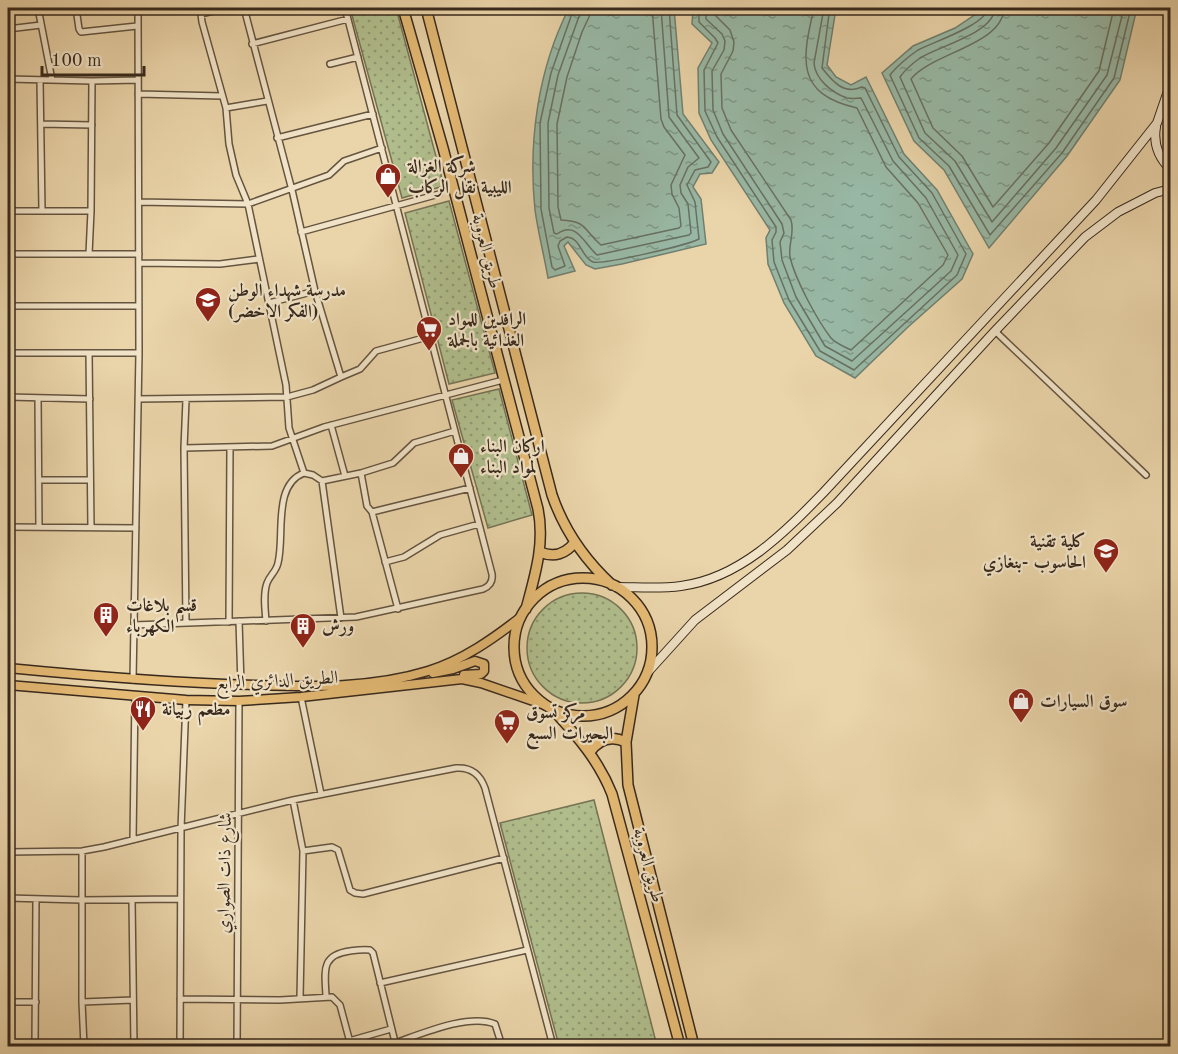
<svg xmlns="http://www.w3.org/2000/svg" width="1178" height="1054" font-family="'Old Standard TT',Amiri,serif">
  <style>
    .garden { fill: url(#garden-dots); stroke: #747455; stroke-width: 1.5 }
    .water { fill: url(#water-ripples); stroke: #717f6f; stroke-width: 1.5 }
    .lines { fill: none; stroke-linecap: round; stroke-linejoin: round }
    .shore { stroke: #687061; stroke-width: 1.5 }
    .street-casing { stroke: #645440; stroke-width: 8 }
    .secondary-casing { stroke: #37291d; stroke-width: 10 }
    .primary-casing { stroke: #37291d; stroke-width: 11 }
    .highway-casing { stroke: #37291d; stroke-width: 12 }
    .street { stroke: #f1e3c7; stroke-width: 5 }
    .secondary { stroke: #f1e3c7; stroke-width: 8 }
    .primary { stroke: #e5ba74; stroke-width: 8 }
    .highway { stroke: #e5ba74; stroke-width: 9 }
    .labels { text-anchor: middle; stroke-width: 4.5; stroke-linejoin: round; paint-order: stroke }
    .poi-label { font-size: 18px; font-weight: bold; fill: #37291d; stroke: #f1e3c7; text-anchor: start }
    .street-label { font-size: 18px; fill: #37291d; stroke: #f1e3c7 }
  </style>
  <defs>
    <pattern id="garden-dots" width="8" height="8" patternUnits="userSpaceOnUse" patternTransform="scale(1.5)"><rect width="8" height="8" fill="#b1be8d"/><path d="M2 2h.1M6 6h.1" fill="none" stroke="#919a73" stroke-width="1.8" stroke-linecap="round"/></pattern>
    <pattern id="water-ripples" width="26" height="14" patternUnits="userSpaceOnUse" patternTransform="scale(1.5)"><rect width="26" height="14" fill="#98b8a5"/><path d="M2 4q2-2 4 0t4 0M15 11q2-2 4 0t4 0" fill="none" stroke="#7d9686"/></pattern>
  </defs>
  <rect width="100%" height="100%" fill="#ead4a9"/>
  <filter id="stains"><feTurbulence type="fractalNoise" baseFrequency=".00333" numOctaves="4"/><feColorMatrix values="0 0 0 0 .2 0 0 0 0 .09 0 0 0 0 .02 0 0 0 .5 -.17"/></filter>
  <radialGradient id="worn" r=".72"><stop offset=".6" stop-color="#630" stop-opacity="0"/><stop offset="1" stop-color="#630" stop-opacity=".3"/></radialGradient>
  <path class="garden" d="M350 8H396L444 186 402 198Z
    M449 201 495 373 449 384 405 213Z
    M499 389 532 515 488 528 452 400Z
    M527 648a55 55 0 1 1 110 0a55 55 0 1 1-110 0Z
    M594 800 657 1046H559L500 823Z"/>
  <path class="water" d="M569 8H674L683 114 719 162 712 173 700 174 693 187 701 199 706 244 622 264 595 269 586 265 568 242 564 246 575 271 548 278C544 255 538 232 535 210 528 141 538 69 569 8Z
    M693 8H840L835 15 827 65 836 77 851 85 866 77 904 154 937 190 973 254 962 279 908 327 855 378 816 356 784 303 768 264 766 238 770 230 711 140 699 113 698 68 712 43 692 24Z
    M985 8H1137L1120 80 1067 156 989 248 944 170 914 141 882 73 913 46 955 28Z"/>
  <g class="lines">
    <path class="shore" d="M574 8 551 73 540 123 541 209 552 267 555 270 565 266 558 246 560 241 567 237C581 238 581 257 593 262 603 265 688 245 699 239L695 202 687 185 695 170 708 167 711 162 677 115 669 8
      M582 8 558 75 548 123 549 208 554 233 557 234C577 220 584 244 597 255L689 235 691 233 688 204 681 193 680 185 688 167 699 158 669 117 661 8
      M591 8 589 17 582 32 567 77 557 124 558 207 561 220C588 221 583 230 601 245L679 228 681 226 679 208 672 194 671 185 685 155 664 127 661 119 652 8
      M699 8V22L715 38 718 43 704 70 705 111 717 137 776 227V232L772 240 774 262 789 300 820 351 854 370 957 275 966 254 932 193 899 157 865 88 862 87C844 95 833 82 822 68L829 14 833 8
      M706 8V19L722 34 725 41 724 50 712 71 713 110 723 134 782 224 784 233 780 242 782 260 796 297 825 346 852 361 951 271 958 255 926 198 893 161 861 98C857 98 852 99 847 98 832 93 815 79 814 63L824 8
      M715 8V15L730 30 734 42 733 51 721 74 722 108 731 130 791 220C795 233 788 244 790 257 795 279 817 320 831 338 835 343 845 347 851 350L943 265 948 255 918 203 886 167 857 108C795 94 802 59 814 8
      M988 8C986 25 933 42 918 50 909 56 896 67 890 75L919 138 949 166 990 235 1062 153 1114 78 1131 8
      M995 8C994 33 939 46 920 58 913 63 905 70 900 77L925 133 955 161 992 222 1056 148 1107 75 1124 8
      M1004 8C1003 45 931 53 911 79L933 128 962 156 993 207 1049 143 1099 71 1114 8"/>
    <g class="street-casing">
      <path id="street" d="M38 8 52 80
        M76 8 79 29 81 32 137 26
        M225 8 201 14 202 22 226 108 229 144 236 175 248 204 286 385 289 428 304 473 313 475 322 481 361 473 393 463 414 443 455 431
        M76 11 92 8
        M8 29 41 25
        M252 44 348 19
        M330 64 358 57
        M8 79 92 81 138 80
        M40 80 42 211
        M138 94 222 96
        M226 108 267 101
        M41 124 92 125
        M277 138 373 114
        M139 202 248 204 329 175 344 161 382 148
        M8 211H91L89 254
        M91 211 92 81
        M301 232 439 194
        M8 254H139
        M139 263 220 264 259 259
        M269 303 315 291
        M8 306H138
        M995 331 1146 475
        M8 353H139
        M89 353 91 527
        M341 377 360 369 376 351 431 336
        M8 397 90 399
        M38 398 39 527
        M138 399 287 397 313 390 341 377 315 291 292 190 244 8
        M186 400 184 448 186 623
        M331 425 345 476
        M184 448 272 446 324 427 503 380
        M361 473 367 506 372 512 470 488
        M39 480H90
        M322 481 341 618
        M372 512 398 609
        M8 527 136 528
        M385 562 404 557 440 535 479 524
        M239 621 241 685
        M266 621C265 609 263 594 267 583 270 575 276 572 278 563 285 536 272 485 304 473
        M229 622 230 448
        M134 625 356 617 483 589C490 586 493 581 492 574L345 8
        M133 680 139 353 138 8
        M301 697 321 794
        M293 800 303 851 300 998
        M133 840 135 696
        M82 851V1002L84 1046
        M303 851 332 847 338 850 350 890 355 893 363 894 504 858
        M8 852 82 851 104 847 293 800 456 768C470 767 480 774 485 788L553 1046
        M8 898 81 900 180 899
        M132 900 134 1046
        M380 983 527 950
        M326 996C325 972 320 955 350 951 357 950 363 949 370 950L373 953 396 1046
        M180 999 280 1000 332 997 340 1005 351 1046
        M8 1002H36
        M82 1002 133 1000
        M349 1041 391 1029
        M395 1043C421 1034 469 1013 495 1024L502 1046
        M35 1046 36 899
        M180 1046 181 829 186 700
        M237 1046 239 701
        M535 1046 551 1042"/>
    </g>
    <g class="secondary-casing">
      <path id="secondary" d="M1156 127C1153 144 1158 157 1170 169
        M616 587C637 587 660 589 681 586 740 578 783 534 823 493L1096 200 1157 123 1170 85
        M647 673 695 620 787 550 837 503 995 331 1085 237 1118 212 1155 193 1170 189"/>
    </g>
    <g class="primary-casing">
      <path id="primary" d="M8 668C90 676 173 683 257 685 313 687 373 688 428 671 463 660 493 639 521 617
        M433 673 453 669 475 661 484 664V671L481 674 464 675
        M8 685 186 700 239 701 301 697 462 679 481 683 545 705"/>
    </g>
    <g class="highway-casing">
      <path id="highway" d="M403 8 443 148 538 509C545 544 535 575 526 609
        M426 8 552 495C564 530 585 560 612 585
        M540 552C554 558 566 554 575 542
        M514 647a69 69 0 1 1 138 0a69 69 0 1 1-138 0Z
        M634 695 626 742 628 785 694 1046
        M554 711C578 737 599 761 612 794L680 1046
        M590 752C599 739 611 735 626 742"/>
    </g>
    <use href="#street" class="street"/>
    <use href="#secondary" class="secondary"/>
    <use href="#primary" class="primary"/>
    <use href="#highway" class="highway"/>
  </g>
  <defs>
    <g id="shop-pin" transform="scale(1.35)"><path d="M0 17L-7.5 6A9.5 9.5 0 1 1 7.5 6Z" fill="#8f2418" stroke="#f1e3c7"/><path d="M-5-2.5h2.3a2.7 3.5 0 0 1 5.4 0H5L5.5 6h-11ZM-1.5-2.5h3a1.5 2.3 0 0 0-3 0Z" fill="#fff"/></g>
    <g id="school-pin" transform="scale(1.35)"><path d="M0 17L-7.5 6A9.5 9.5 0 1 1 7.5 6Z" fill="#8f2418" stroke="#f1e3c7"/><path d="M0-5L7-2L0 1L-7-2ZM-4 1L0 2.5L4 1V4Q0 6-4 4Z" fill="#fff"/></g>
    <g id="supermarket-pin" transform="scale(1.35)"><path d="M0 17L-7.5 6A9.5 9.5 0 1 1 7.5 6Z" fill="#8f2418" stroke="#f1e3c7"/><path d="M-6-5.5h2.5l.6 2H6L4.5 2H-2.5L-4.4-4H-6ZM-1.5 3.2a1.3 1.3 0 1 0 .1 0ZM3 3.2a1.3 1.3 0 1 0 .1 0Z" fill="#fff"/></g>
    <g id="university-pin" transform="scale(1.35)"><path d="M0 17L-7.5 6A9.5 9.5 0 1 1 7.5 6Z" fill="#8f2418" stroke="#f1e3c7"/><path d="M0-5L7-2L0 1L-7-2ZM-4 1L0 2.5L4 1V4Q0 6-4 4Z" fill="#fff"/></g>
    <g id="building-pin" transform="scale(1.35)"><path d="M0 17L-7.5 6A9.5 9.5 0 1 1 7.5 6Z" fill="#8f2418" stroke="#f1e3c7"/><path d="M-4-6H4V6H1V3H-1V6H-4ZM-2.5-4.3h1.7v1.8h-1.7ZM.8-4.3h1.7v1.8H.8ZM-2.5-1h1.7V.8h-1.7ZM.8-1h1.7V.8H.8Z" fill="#fff"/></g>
    <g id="restaurant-pin" transform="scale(1.35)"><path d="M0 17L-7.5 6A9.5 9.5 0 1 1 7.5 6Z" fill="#8f2418" stroke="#f1e3c7"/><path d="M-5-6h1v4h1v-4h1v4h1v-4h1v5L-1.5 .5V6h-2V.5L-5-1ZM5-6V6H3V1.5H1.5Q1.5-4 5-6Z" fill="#fff"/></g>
  </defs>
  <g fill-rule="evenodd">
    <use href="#shop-pin" x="388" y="176"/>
    <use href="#school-pin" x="208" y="300"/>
    <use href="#supermarket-pin" x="429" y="329"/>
    <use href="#shop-pin" x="461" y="456"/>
    <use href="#university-pin" x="1106" y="551"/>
    <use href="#building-pin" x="106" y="615"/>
    <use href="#building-pin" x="303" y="626"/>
    <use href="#shop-pin" x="1021" y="701"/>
    <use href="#restaurant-pin" x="143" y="709"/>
    <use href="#supermarket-pin" x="507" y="722"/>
  </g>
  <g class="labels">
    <g class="poi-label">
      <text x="408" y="172">شركة الغزالة<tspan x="408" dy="21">الليبية نقل الركاب</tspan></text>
      <text x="228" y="296">مدرسة شهداء الوطن<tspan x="228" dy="21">(الفكر الاخضر)</tspan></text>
      <text x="448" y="325">الرافدين للمواد<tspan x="448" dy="21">الغذائية بالجملة</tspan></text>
      <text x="480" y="452">اركان البناء<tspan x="480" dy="21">لمواد البناء</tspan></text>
      <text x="1086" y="547" text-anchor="end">كلية تقنية<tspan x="1086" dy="21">الحاسوب -بنغازي</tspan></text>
      <text x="126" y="611">قسم بلاغات<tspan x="126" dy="21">الكهرباء</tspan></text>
      <text x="322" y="632">ورش</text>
      <text x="1040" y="707">سوق السيارات</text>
      <text x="162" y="715">مطعم ربيانة</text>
      <text x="526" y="718">مركز تسوق<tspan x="526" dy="21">البحيرات السبع</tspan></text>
    </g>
    <g class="street-label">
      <text transform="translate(487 251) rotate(76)" y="6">طريق العروبة</text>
      <text transform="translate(277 680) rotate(-3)" y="6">الطريق الدائري الرابع</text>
      <text transform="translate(649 865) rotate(75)" y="6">طريق العروبة</text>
      <text transform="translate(224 873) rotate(-89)" y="6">شارع ذات الصواري</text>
    </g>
  </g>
  <rect width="1178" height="1054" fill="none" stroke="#ead4a9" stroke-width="30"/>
  <rect x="9" y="9" width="1160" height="1036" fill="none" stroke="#37291d" stroke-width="3"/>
  <rect x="15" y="15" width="1148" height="1024" fill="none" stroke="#37291d" stroke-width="1.5"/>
  <path d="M42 66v9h102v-9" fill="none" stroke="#37291d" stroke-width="3"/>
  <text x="51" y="66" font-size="18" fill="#37291d" stroke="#f1e3c7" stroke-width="4.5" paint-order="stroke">100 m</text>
  <rect width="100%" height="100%" filter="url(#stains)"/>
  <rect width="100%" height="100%" fill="url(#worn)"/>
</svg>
